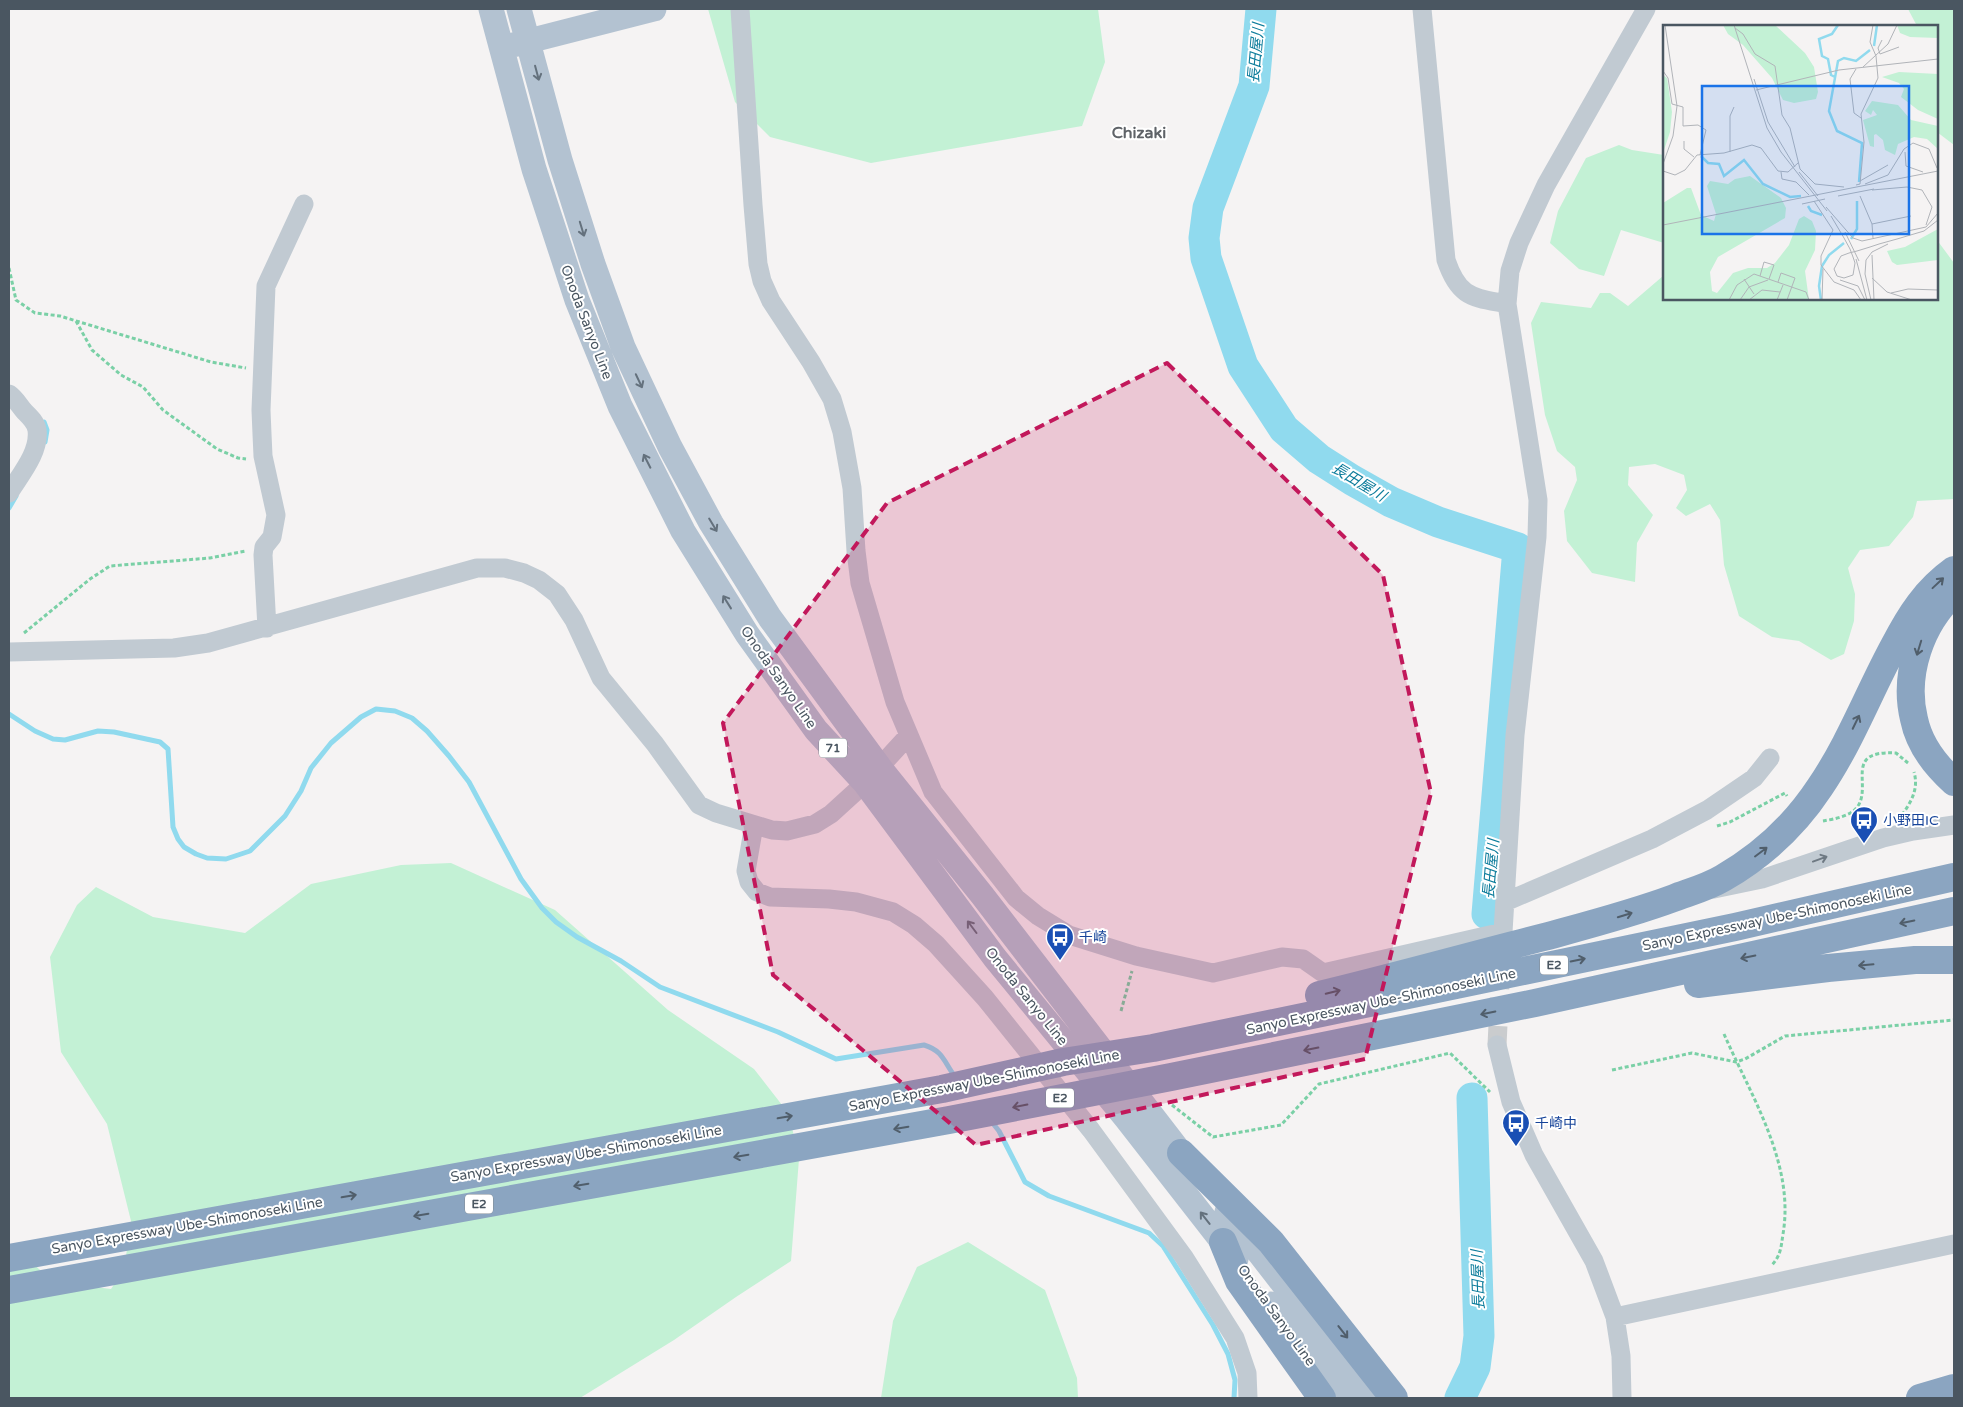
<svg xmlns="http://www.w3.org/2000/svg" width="1963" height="1407" font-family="'Varela Round','Noto Sans JP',sans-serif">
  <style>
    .green { fill: #c3f1d5 }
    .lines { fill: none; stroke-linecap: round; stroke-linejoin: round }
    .stream { stroke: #90daee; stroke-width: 5 }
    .river { stroke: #90daee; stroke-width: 31 }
    .minor-tunnel { stroke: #caccce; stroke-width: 19; stroke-dasharray: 19 9; stroke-linecap: butt }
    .path { stroke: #7ad0a6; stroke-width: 3; stroke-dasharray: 4 2.5; stroke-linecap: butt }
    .minor { stroke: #c1cad2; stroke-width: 19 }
    .major { stroke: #b3c2d1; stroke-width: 25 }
    .highway { stroke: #8ba5c1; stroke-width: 28 }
    .oneway { stroke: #64717d }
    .oneway2 { stroke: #505e6b }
    .oneway3 { stroke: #6e7983 }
    .marked { fill: #c2185b; fill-opacity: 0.2; stroke: #c2185b; stroke-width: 4; stroke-dasharray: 10 6; stroke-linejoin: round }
    .labels { text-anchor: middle; stroke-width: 4; stroke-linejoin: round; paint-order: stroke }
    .shield { fill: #fff; stroke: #808990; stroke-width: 1 }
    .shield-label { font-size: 12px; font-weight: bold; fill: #4a5661 }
    .street-label { font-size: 14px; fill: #4a5661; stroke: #fff }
    .transit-label { font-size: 14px; fill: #164399; stroke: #fff; text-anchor: start }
    .water-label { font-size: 15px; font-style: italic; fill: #0c7c9b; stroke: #fff }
    .quarter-label { font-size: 16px; font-weight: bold; fill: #5f6368; stroke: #fff }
    .inset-river { fill: none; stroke: #90daee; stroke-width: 2.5 }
    .inset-road { fill: none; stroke: #b1b4b9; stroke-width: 1 }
    .view { fill: #1a73e8; fill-opacity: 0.15; stroke: #1a73e8; stroke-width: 2.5 }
    .inset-edge { fill: none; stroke: #4a5661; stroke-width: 2.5 }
  </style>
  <rect width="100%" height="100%" fill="#f5f3f3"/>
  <path class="green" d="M708 9H1098L1105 62 1082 126 871 163 770 137 735 102Z
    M1908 9H1954V145L1937 132V26H1917Z
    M1619 145 1632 150 1664 155V243L1621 230 1604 276 1579 269 1550 243 1558 211 1586 158Z
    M1937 240 1954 263V499L1917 501 1913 517 1889 546 1860 550 1848 568 1855 594 1854 621 1844 654 1831 660 1799 641 1772 637 1739 616 1724 565 1720 520 1710 504 1686 516 1676 508 1687 490 1684 475 1655 464 1629 467 1628 485 1653 515 1637 543 1635 582 1592 573 1567 541 1564 511 1577 480 1575 467 1557 451 1545 415 1531 323 1541 302 1591 308 1600 293H1610L1628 306 1663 276 1664 269V299H1937Z
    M451 863 555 910 668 1010 754 1069 789 1114 799 1159 791 1261 736 1297 674 1340 580 1398H9V1243L54 1282 111 1289 124 1270 131 1221 107 1124 61 1052 50 957 77 905 96 887 153 917 245 933 311 884 401 865Z
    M968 1242 1045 1290 1077 1378 1078 1398H881L893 1321 917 1267Z"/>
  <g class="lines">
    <path class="stream" d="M44 422 47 430 45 442
      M9 508 16 496
      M9 714 35 731 53 739 65 740 98 731 114 732 160 742 168 749 173 827 178 839 184 847 196 854 207 858 226 859 250 851 285 816 301 791 311 768 331 743 361 717 376 709 395 711 412 718 427 731 449 756 469 782 521 879 542 908 556 922 577 937 621 961 660 987 778 1032 836 1059 924 1045C944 1051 944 1063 956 1078
      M991 1121 999 1131 1025 1182 1049 1196 1149 1233 1163 1246 1213 1325 1228 1354 1235 1380 1234 1398"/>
    <path class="river" d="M1261 9 1254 86 1208 208 1204 238 1206 258 1243 366 1284 429 1319 459 1352 480 1391 502 1438 522 1518 548 1487 914
      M1460 1398 1475 1367 1479 1336 1472 1098"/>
    <path class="minor-tunnel" d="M1497 1045 1501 964"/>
    <path class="path" d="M9 268 16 300 35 313 60 316 211 362 246 368
      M76 321 92 350 121 375 143 387 163 410 217 449 238 458 246 459
      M24 633 90 579 110 566 210 558 246 551
      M1902 815C1911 802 1919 789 1914 772
      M1823 821C1834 819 1852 816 1858 806 1872 784 1843 750 1896 753L1908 763
      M1717 826 1730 822 1785 793 1787 796
      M1121 1011 1132 971
      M1724 1034C1751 1096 1795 1164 1783 1234 1781 1247 1781 1255 1772 1265
      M1612 1070 1692 1053 1736 1062 1745 1059 1785 1036 1954 1020
      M1172 1105 1213 1137 1281 1125 1319 1084 1450 1053 1490 1092"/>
    <path class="minor" d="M740 9 753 205 758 264 762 281 771 301 811 362 832 399 842 432 852 488 856 551 860 583 895 702 933 792 1016 898 1038 916 1069 935 1136 956 1213 973 1282 957 1303 959 1323 973 1503 932 1515 735 1537 537 1538 500 1507 304 1510 271 1519 243 1546 185 1646 9
      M1422 9 1446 260C1459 298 1472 297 1507 304
      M9 394C15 398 19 405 24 411 29 416 36 422 37 430 40 452 20 475 9 493
      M267 628 263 555 264 547 272 537 276 515 263 456 262 434 261 410 266 286 304 204
      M9 652 174 648 208 643 477 568H505L524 573 539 580 557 594 574 620 601 678 655 744 699 805 716 813 772 830 787 831 815 824 831 814 865 783 909 735
      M754 825 746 871 749 882 757 892 770 897 829 899 856 902 893 912 914 925 936 944 985 998 1091 1130 1184 1257 1235 1338 1247 1373 1248 1398
      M1714 889 1762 879 1883 838 1913 831 1954 825
      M1505 902 1652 839 1707 810 1754 778 1770 758
      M1497 1045 1511 1102 1518 1118 1534 1155 1594 1261 1615 1317 1621 1356 1622 1398
      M1615 1317 1954 1244"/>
    <path class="major" d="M491 9 534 169 577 300 620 406 683 531 747 634 816 730 865 783 995 958 1126 1118 1236 1259
      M519 9 560 160 593 264 623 347 670 447 711 523 770 618 880 768 982 895 1193 1169
      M513 45 654 9
      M1227 1212C1275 1273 1323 1332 1363 1398
      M1271 1304 1338 1398"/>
    <path class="highway" d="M1954 593C1921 623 1903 674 1914 719 1919 744 1935 765 1954 782
      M1698 984 1828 968 1915 960H1954
      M1319 995C1394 977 1469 956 1544 937 1588 925 1631 914 1674 898 1690 892 1708 887 1723 878 1763 855 1795 825 1820 787 1850 743 1869 692 1894 646 1910 615 1926 590 1954 570
      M1181 1153 1271 1242 1394 1398
      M1223 1242 1239 1281 1322 1398
      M9 1258 942 1089 1063 1062 1153 1048 1735 927 1954 877
      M9 1290 949 1120 1171 1077 1535 1003 1954 911
      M1920 1398 1954 1388"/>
  </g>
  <defs><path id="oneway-shaft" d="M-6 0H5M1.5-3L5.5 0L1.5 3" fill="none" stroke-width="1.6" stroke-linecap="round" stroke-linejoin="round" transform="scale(1.25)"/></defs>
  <g class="oneway">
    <use href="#oneway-shaft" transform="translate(537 73) rotate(75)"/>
    <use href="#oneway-shaft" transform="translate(582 229) rotate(73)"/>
    <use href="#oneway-shaft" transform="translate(639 381) rotate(65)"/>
    <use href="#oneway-shaft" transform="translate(647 461) rotate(-117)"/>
    <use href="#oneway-shaft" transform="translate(713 525) rotate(59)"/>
    <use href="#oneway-shaft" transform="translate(727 602) rotate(-122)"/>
    <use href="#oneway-shaft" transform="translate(972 927) rotate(-127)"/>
    <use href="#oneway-shaft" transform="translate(1205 1218) rotate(-128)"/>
  </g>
  <g class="oneway2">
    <use href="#oneway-shaft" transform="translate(1938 583) rotate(-43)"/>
    <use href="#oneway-shaft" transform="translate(1919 648) rotate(107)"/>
    <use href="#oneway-shaft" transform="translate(1856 722) rotate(-64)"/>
    <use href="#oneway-shaft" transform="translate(1761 852) rotate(-37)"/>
    <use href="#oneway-shaft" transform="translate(1625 915) rotate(-17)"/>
    <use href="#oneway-shaft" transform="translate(1907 922) rotate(168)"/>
    <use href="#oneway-shaft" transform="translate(1748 957) rotate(168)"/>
    <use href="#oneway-shaft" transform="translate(1578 960) rotate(-12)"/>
    <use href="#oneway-shaft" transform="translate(1866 965) rotate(175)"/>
    <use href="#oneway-shaft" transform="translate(1333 992) rotate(-14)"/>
    <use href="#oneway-shaft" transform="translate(1488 1013) rotate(168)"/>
    <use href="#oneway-shaft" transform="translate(1311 1049) rotate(169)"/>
    <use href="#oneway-shaft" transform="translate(1020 1106) rotate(169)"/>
    <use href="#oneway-shaft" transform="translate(785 1117) rotate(-10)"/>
    <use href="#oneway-shaft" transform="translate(901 1128) rotate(170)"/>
    <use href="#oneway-shaft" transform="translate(741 1156) rotate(170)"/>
    <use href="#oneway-shaft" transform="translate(581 1185) rotate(170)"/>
    <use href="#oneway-shaft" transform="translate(349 1196) rotate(-10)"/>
    <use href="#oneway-shaft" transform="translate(421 1215) rotate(170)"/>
    <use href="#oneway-shaft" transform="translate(1343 1332) rotate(52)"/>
  </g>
  <use class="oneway3" href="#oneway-shaft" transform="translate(1820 859) rotate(-20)"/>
  <path class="marked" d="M1167 363 1383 575 1431 793 1365 1059 976 1145 773 975 723 723 887 503Z"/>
  <defs>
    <g id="bus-pin" transform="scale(1.4375)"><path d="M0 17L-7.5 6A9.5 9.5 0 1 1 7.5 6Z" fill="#1a4fb4" stroke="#fff"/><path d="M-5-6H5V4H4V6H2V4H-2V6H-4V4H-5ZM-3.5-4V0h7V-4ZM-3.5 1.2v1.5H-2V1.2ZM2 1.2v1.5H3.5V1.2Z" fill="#fff"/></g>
  </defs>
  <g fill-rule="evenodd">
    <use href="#bus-pin" x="1864" y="820"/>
    <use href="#bus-pin" x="1060" y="937"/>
    <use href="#bus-pin" x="1516" y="1123"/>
  </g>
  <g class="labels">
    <g class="shield">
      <rect x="819" y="738.5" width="28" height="19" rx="4"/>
      <rect x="1540" y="955.5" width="28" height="19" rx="4"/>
      <rect x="1046" y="1088.5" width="28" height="19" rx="4"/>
      <rect x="465" y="1194.5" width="28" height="19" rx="4"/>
    </g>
    <g class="shield-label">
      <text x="833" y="752">71</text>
      <text x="1554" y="969">E2</text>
      <text x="1060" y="1102">E2</text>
      <text x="479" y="1208">E2</text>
    </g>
    <g class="street-label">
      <text transform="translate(587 322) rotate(69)" y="5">Onoda Sanyo Line</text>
      <text transform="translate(779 677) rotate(55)" y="5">Onoda Sanyo Line</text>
      <text transform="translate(1777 917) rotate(-12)" y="5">Sanyo Expressway Ube-Shimonoseki Line</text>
      <text transform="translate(1027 996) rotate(51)" y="5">Onoda Sanyo Line</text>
      <text transform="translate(1381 1001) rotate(-12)" y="5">Sanyo Expressway Ube-Shimonoseki Line</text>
      <text transform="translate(984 1080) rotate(-11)" y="5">Sanyo Expressway Ube-Shimonoseki Line</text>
      <text transform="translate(586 1153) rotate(-10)" y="5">Sanyo Expressway Ube-Shimonoseki Line</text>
      <text transform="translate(187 1225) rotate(-10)" y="5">Sanyo Expressway Ube-Shimonoseki Line</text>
      <text transform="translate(1277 1315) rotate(54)" y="5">Onoda Sanyo Line</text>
    </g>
    <g class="transit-label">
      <text x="1883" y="825">小野田IC</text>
      <text x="1079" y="942">千崎</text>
      <text x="1535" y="1128">千崎中</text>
    </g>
    <g class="water-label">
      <text transform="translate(1256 53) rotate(-85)" y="5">長田屋川</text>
      <text transform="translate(1359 482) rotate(31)" y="5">長田屋川</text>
      <text transform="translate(1491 869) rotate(-85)" y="5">長田屋川</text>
      <text transform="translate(1478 1280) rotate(-92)" y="5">長田屋川</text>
    </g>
    <g class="quarter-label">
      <text x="1139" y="138">Chizaki</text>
    </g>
  </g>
  <g transform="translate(1663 25)">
    <rect width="275" height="275" fill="#f5f3f3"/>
    <path d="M60 0H112L142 28 151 42 155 67 153 74 131 78 120 75 109 53 80 20 65 9ZM234 0H275V13L247 12 237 8ZM236 47 275 49V94L255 85 238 72 241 64 236 58 219 52ZM0 50 4 53 9 87 7 107 0 128ZM209 76 235 80 248 95 275 101V124L264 114 251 112 235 119 232 130 222 125 220 115 213 109 211 110V122L207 121 200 95 214 90 210 85 208 90 202 86ZM87 151 118 173 123 183 122 193 55 232 47 247 49 266 54 268 70 248 85 243H104L112 238 126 220 136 194 141 191 149 196 153 206 152 225 142 246 146 275H0V178L24 163H28L38 190 51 196 53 189 44 161 47 156 65 159 72 154ZM275 204V235L234 240 229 237 224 226 242 222Z" fill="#c3f1d5"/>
    <path class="inset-river" d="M211 21 214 0M172 52 168 50 165 34 159 31 156 14 169 9 175 0M38 131 45 138 56 139 61 151 81 135 100 159 127 172 138 171M196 157 199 118 174 106 166 86 175 36 181 33 193 36 207 25M145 181 148 186 159 190M188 214 194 204V176M158 275 156 261 159 241 166 230 181 218"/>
    <path class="inset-road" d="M71 0 104 103 118 127 164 186M72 3 80 9 92 29 112 41 119 90 127 103 137 144 152 159 181 162M219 15 215 23 217 29 236 22M200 42 225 19 234 0M193 44 187 54 191 88 198 93M0 46 5 53 9 79 20 82V101L35 100 43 105 37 130M91 54 105 97 132 142M93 65 176 45 275 34M21 116V124L31 132M67 127V91L71 82M242 127 243 141 260 147M0 139 10 111 14 81 2 0M0 146 12 150 22 145 34 130 61 128 89 120 98 123 115 146 125 147 135 138M118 147 119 154 133 157 146 170M136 147 155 171M197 156 225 140M202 159 225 150 241 124 250 118 266 124 274 143M193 160 197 159 201 117 198 89 215 53 213 31 207 17 210 0M209 165 244 162 259 165 269 182 263 200M175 171 211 164M197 171 209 199 210 213M151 176 170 205 158 231V240L171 257 191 265 198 275M139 179 162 174M163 182 190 213 199 216 263 202 275 188M168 191 181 213 187 224 190 232 192 238 190 250 181 253 174 251 171 244 178 231 186 228 194 226 207 222 216 219 234 214 261 206 275 195M209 199 248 191M0 200 275 146M182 207 196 236M209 230 211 275M193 234 204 275M97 251 101 237 111 240 106 254M209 253 224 267 249 275M81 254 91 269M177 255 195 261 202 275M115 257 118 248 132 253 124 275M228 268 245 264 275 265M66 275 74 260 91 249 143 267 146 275M77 275 86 262 105 255M86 275 99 265 117 267M114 275 120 260M159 275 160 244M208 275 202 249 203 235 209 227 225 219"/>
    <path class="view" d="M39 61H246V209H39Z"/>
    <rect width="275" height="275" class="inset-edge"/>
  </g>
  <rect width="1963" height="1407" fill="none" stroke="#4a5661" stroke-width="20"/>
</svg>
